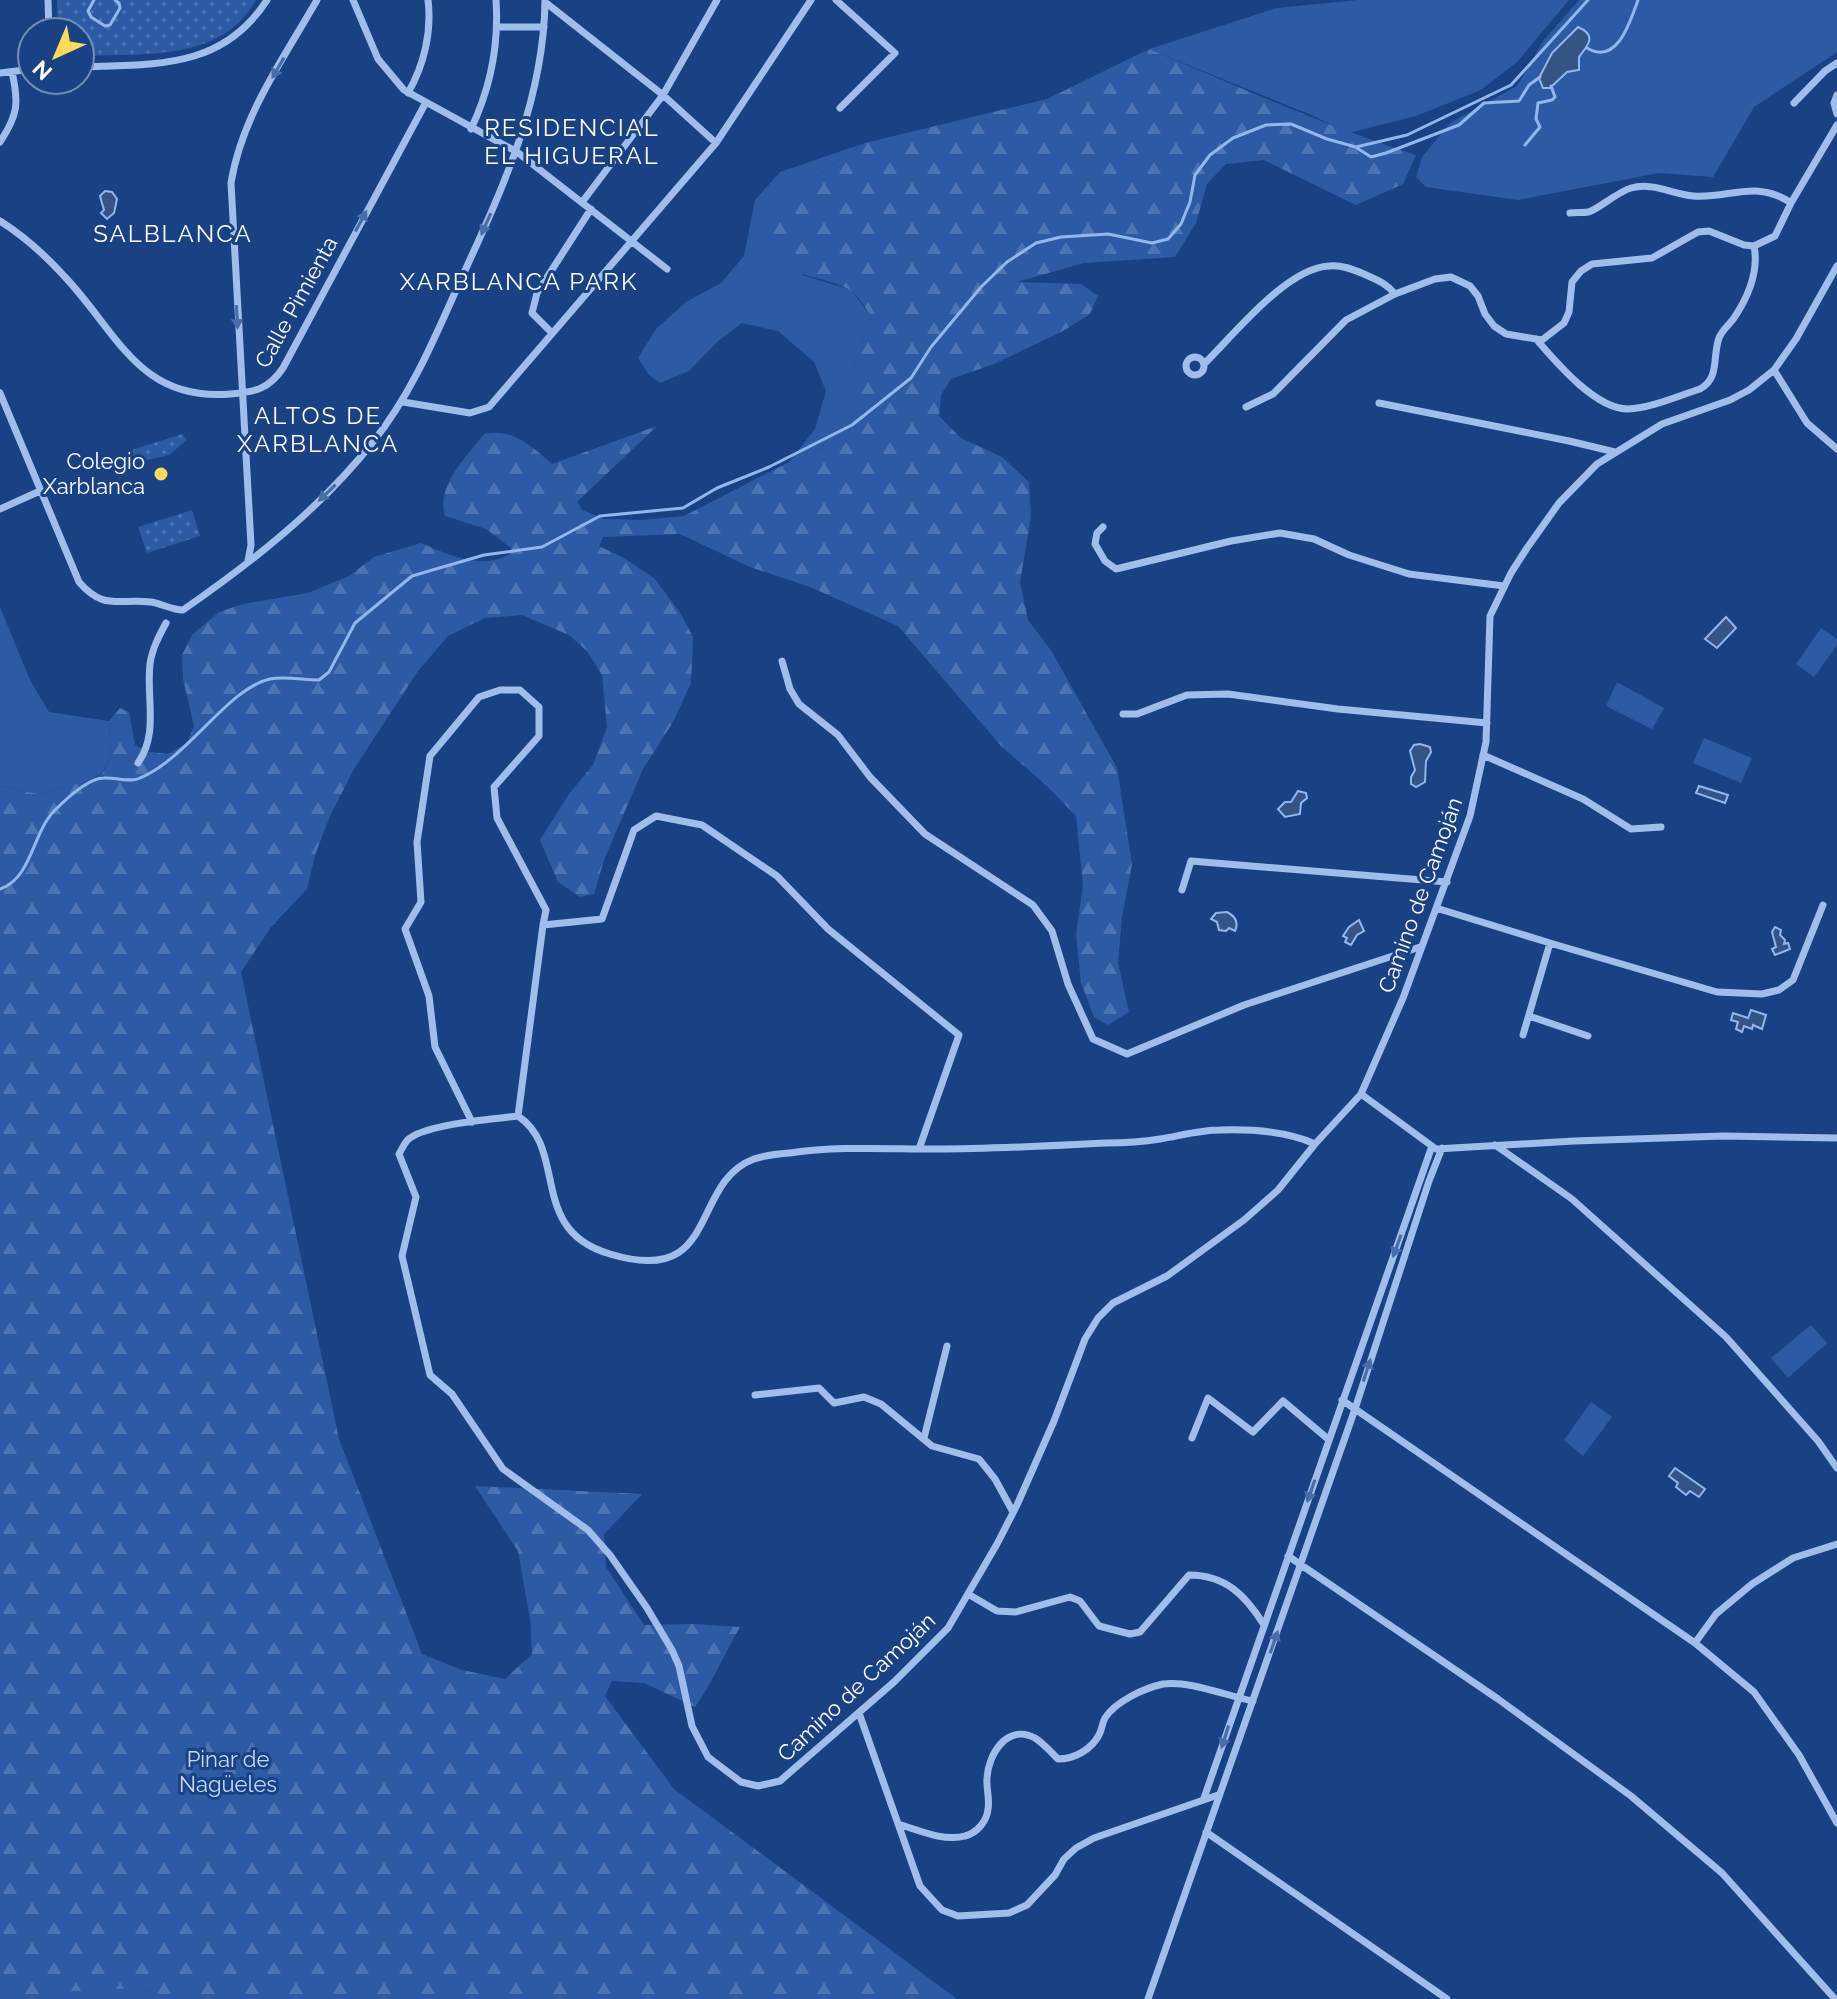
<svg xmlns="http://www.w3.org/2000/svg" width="1837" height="1999" font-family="Raleway,sans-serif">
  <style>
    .grass { fill: #2c5ba4 }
    .forest { fill: url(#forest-firs) }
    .park { fill: url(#park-dots) }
    .water { fill: #355486; stroke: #92b7ef; stroke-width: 2 }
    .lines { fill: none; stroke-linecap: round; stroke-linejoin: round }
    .stream { stroke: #92b7ef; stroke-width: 3 }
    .street { stroke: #9fbeec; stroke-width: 7 }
    .oneway { fill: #486da9 }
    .poi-dot { fill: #ffd95a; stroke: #194285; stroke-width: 3 }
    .labels { text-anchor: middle; stroke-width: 6; stroke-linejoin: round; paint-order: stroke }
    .street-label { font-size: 22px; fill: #fff; stroke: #194285 }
    .poi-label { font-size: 22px; fill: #fff; stroke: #194285; text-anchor: end }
    .park-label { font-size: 22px; fill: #c4d9f9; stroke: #194285 }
    .neighbourhood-label { font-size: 24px; letter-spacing: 2px; fill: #fff; stroke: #194285 }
  </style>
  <defs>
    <pattern id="forest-firs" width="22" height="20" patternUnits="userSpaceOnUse" patternTransform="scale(2)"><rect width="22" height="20" fill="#2c5ba4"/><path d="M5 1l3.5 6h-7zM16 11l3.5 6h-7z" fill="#4c74b2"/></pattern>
    <pattern id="park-dots" width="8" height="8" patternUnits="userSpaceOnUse" patternTransform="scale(2)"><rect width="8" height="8" fill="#2c5ba4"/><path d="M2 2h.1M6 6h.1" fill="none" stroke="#4c74b2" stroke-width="1.8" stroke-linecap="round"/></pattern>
  </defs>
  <rect width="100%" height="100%" fill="#194285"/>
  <path class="grass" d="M1358 0H1569L1517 62 1481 90 1416 116 1349 133 1309 114 1149 49 1277 8Z
    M1579 0H1837V52L1754 107 1713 177 1659 173 1518 200 1426 187 1416 177 1422 157 1450 123 1517 86 1543 41Z
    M865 143 804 184 802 275 851 290 872 318C852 367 848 374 863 426L845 439 789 462 815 429 826 391 814 362 778 331 742 323 717 342 689 371 660 383 649 375 638 358 656 329 686 302 721 283 744 256 755 200 780 172Z
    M0 607 30 680 49 712 109 721 111 756 102 773 85 782 38 794 0 786Z
    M1821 628 1837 639V645L1814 677 1796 664Z
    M1617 682 1664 708 1652 729 1606 706Z
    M1704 738 1752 758 1741 783 1693 763Z
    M1811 1325 1827 1343 1788 1378 1771 1358Z
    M1591 1402 1612 1417 1583 1456 1564 1440Z
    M102 1988H143L164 1999H49L50 1992Z"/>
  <path class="forest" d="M1149 49C1237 86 1325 126 1416 155L1403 184 1356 205 1264 160 1226 164 1207 184 1196 223 1175 257 1084 263 1017 282 1081 284 1098 296 1090 314 1063 331 994 364 951 379 941 395 939 416 961 438 1002 457 1029 482 1031 517 1020 582 1028 620 1052 652 1117 768 1132 864 1122 917 1118 963 1129 1012 1108 1025 1094 1017 1081 983 1076 934 1083 885 1076 816 1048 787 1001 746 898 626 810 587 750 567 680 534 603 537 599 546 624 558 655 579 681 614 693 637 691 683 673 722 643 769 604 860 594 894 580 897 558 882 540 840 569 794 593 765 607 727 602 675 587 651 569 635 522 615 485 618 448 636 418 671 354 769 330 816 315 855 307 889 271 927 241 972 339 1439 422 1654 462 1670 505 1679 532 1654 530 1619 518 1551 475 1486 642 1494 604 1534 606 1567 644 1625 695 1624 740 1627C724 1654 713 1682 695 1707L644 1683 612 1681 605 1696 674 1789 957 1999H164L143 1988 51 1992 49 1999H0V786L38 794 85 782 102 774 111 756 109 721 120 708 129 712 135 745 149 752 168 754 187 743 194 726 183 679 182 655 192 635 219 612 243 604 308 593 349 576 374 557 421 543C448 555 484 571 511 553V548L486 529 445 516C436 485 466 458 484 434 513 428 531 446 552 464L657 426 577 502 582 510 604 519 641 520 684 516 789 462 845 439 862 426C848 374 852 367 872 318 866 309 858 294 848 289 805 268 794 287 768 235L776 217 804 184 865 143 1047 99Z"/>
  <path class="park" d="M57 0H256C221 63 142 53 80 56V32H58Z
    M182 434 187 440 169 455 133 463 128 451Z
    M192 510 200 536 147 553 138 527Z"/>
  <path class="water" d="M1578 27C1599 36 1586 47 1579 57V70L1567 72 1550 88H1543L1539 78 1552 53Z
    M105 191 112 192 117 199 114 213 107 219 101 213 104 210 100 196Z
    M1726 617 1736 628 1717 648 1705 639Z
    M1420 744 1430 747 1431 752 1426 761 1425 782 1416 787 1411 784V777L1415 770 1410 751 1414 745Z
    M1699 786 1728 795 1725 803 1696 793Z
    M1298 791 1306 793 1307 798 1301 803 1300 814 1285 817 1278 809 1285 802H1291Z
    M1227 912C1235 916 1239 922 1235 931L1229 928 1226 931 1219 930 1217 922 1211 919 1216 913Z
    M1359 920 1364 931 1357 935 1351 945 1345 942 1347 938 1343 936 1349 927Z
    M1775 927 1781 930 1780 935 1785 940 1784 944 1788 943 1790 949 1775 955 1772 949 1776 947 1772 932Z
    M1751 1010 1766 1015 1762 1029 1753 1025 1752 1029 1744 1026 1742 1032 1736 1029 1738 1022 1731 1020 1733 1013 1748 1018Z
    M1675 1468 1705 1489 1699 1497 1690 1491 1686 1495 1676 1487 1678 1483 1669 1476Z"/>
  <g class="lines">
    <path class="stream" d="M94 0 88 11 91 17 105 26 110 25 120 8 119 3 115 0
      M1587 48C1617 66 1630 22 1638 0
      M1525 145 1540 127 1536 119 1538 103 1552 100 1555 97 1551 86
      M1357 148 1371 157 1386 153 1459 125 1484 103 1519 101 1529 85 1540 77
      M0 889C32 878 32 834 54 811 65 800 88 778 104 778 115 777 130 783 140 778 187 759 228 688 270 679 285 676 304 680 319 680L329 672 355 623 412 576 484 555 542 547 600 516 683 508 717 488 769 467 852 425 911 378 931 347 981 287 1007 262 1036 243 1061 237 1108 234 1152 243 1168 239 1181 224 1190 202 1195 175 1210 155 1233 138 1266 125 1291 124 1327 139 1356 147 1407 135 1511 85 1588 0"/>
    <path class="street" d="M48 0 49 32
      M353 0 378 59 404 90 517 152 667 269
      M836 0 895 53 840 108
      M545 2 663 95 716 143
      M498 27H544
      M80 67C154 64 222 70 267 0
      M0 73 32 69
      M408 93C424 65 432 32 428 0
      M1837 95 1834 103 1837 114
      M1794 103 1825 71 1837 63
      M471 129C490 89 499 44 496 0
      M0 142C18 115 19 103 12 72
      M583 201 663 95 717 0
      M1570 213C1575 212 1583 213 1588 212 1596 211 1617 192 1631 188 1653 182 1672 194 1693 196 1729 199 1756 179 1791 203
      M0 221C24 236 46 256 65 277 118 333 139 402 231 394 255 392 269 389 283 368L425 104
      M552 333 532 313 537 293 591 209
      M1536 339C1556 362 1595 409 1628 409 1651 408 1678 396 1700 389 1720 378 1712 358 1719 338 1722 330 1729 325 1734 318 1748 297 1759 271 1754 246
      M1186 366a9 9 0 1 1 18 0a9 9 0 1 1-18 0Z
      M1204 364C1233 336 1286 268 1329 266 1342 265 1352 269 1364 274 1377 280 1386 283 1395 294
      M1774 370 1807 423 1837 449
      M0 393 79 582C104 611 118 598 151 602 163 604 172 610 183 610 252 562 320 509 373 442 410 396 433 342 457 288 499 196 544 104 545 0
      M403 402 470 413 489 407 716 143 811 0
      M1379 403 1569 441 1615 452
      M1246 407 1273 394 1346 320 1395 294 1435 279 1451 277 1470 286 1478 296 1485 314 1494 326 1506 334 1542 340 1564 323 1569 312 1572 282 1581 271 1592 264 1652 258 1698 232 1709 231 1744 245 1754 246 1775 236 1791 203 1837 125
      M0 509 40 491
      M1103 527 1097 533 1095 544 1105 561 1116 569 1231 541 1280 533 1314 539 1349 555 1409 574 1504 586
      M248 561 251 545 231 183C242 115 284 58 317 0
      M782 661 790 689 799 704 838 735 870 777 925 834 1033 905 1052 931 1068 984 1093 1039 1127 1054 1244 1005 1420 947
      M1123 714H1137L1187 695 1228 694 1338 709 1487 723
      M1483 755 1583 799 1631 829 1661 827
      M138 763C159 733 146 698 150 664 152 649 159 636 166 623
      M1182 890 1191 861 1447 882
      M1436 908 1550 943
      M1529 1016 1588 1036
      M1523 1035 1550 943 1717 992 1762 994 1779 990 1793 980 1823 905
      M1361 1094 1436 1149 1574 1141 1723 1136 1837 1138
      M518 1116 543 925 602 919 634 830 656 816 702 825 777 876 828 929 959 1035 919 1149
      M472 1122 435 1047 429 996 405 929 421 902 417 842 430 756 479 697 500 690H520L539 707V736L494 787 497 818 546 910 543 925
      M1315 1144C1287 1131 1251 1129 1220 1130 1200 1130 1179 1136 1160 1139 1142 1142 1123 1143 1105 1143 1049 1146 992 1149 935 1149 886 1149 838 1146 790 1153 778 1154 765 1155 754 1159 689 1183 721 1288 610 1254 527 1230 569 1150 518 1116 492 1119 430 1124 410 1138 405 1141 402 1149 399 1154L416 1197 402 1256 430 1375 452 1394 503 1469 588 1530 610 1555 647 1608 672 1650 679 1666 692 1726 708 1757 741 1782 758 1786 780 1781 894 1682 948 1628 997 1544 1017 1505 1054 1421 1085 1339 1098 1318 1113 1303 1167 1276 1244 1220 1278 1190 1315 1144 1361 1094 1403 998 1470 816 1486 742 1490 616 1511 573 1527 548 1559 503 1597 464 1662 424 1730 400 1749 390 1774 370 1796 339 1837 266
      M1495 1145 1572 1199 1726 1337 1818 1441 1837 1468
      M755 1395 819 1388 834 1403 864 1397 881 1404 932 1446 979 1459 995 1479 1013 1512
      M1342 1400 1695 1643 1754 1692 1799 1755 1837 1823
      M924 1438 947 1346
      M1192 1438 1208 1398 1253 1432 1283 1401 1328 1439
      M1288 1556 1498 1699 1631 1796 1722 1873 1835 1999
      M968 1594 997 1611 1016 1612 1070 1597 1080 1601 1099 1626 1130 1634 1140 1632 1189 1575C1226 1575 1246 1596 1264 1625
      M1695 1643 1716 1614 1752 1584 1793 1558 1837 1544
      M859 1713 920 1886 942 1910 958 1916 1009 1913 1027 1905 1055 1875 1064 1859 1076 1848 1094 1838 1218 1795
      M1204 1798 1432 1146
      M898 1824C918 1830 944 1842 965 1836 977 1833 987 1821 988 1809 990 1799 986 1788 987 1778 988 1755 1007 1723 1035 1738 1043 1743 1051 1752 1058 1759 1074 1759 1091 1750 1099 1735 1102 1730 1102 1723 1105 1718 1115 1702 1144 1688 1163 1684 1188 1680 1227 1696 1253 1701
      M1206 1832 1447 1999
      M1148 1999 1355 1409 1429 1181 1442 1148"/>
  </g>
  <defs><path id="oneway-solid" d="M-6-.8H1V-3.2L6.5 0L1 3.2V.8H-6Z" transform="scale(2)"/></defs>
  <g class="oneway">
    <use href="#oneway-solid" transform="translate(278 68) rotate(120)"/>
    <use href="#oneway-solid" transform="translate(361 221) rotate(-62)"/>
    <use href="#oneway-solid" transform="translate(486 224) rotate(114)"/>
    <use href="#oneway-solid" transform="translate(237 317) rotate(87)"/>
    <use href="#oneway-solid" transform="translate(327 493) rotate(136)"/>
    <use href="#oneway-solid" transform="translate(1397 1246) rotate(110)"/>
    <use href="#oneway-solid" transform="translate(1367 1370) rotate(-72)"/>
    <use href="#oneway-solid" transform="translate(1311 1491) rotate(109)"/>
    <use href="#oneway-solid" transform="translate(1274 1642) rotate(-71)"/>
    <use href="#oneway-solid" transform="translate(1225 1737) rotate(108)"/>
  </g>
  <circle class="poi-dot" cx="161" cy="474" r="8"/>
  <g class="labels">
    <g class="street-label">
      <text transform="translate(296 302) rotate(-61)" y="8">Calle Pimienta</text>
      <text transform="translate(1420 895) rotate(-70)" y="8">Camino de Camoján</text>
      <text transform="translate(856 1687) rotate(-43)" y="8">Camino de Camoján</text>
    </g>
    <g class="poi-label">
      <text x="145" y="469">Colegio<tspan x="145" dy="25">Xarblanca</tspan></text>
    </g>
    <g class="park-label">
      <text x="228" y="1767">Pinar de<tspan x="228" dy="25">Nagüeles</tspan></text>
    </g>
    <g class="neighbourhood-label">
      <text x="572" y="136">RESIDENCIAL<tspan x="572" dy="28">EL HIGUERAL</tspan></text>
      <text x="173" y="242">SALBLANCA</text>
      <text x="519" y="290">XARBLANCA PARK</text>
      <text x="318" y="424">ALTOS DE<tspan x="318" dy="28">XARBLANCA</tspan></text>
    </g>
  </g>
  <g transform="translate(56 56) rotate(224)"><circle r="38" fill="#194285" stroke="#758eb6" stroke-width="2"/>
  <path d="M0-6L14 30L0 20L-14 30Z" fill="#ffd95a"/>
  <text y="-12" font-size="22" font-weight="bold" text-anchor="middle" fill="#ffffff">N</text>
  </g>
</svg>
